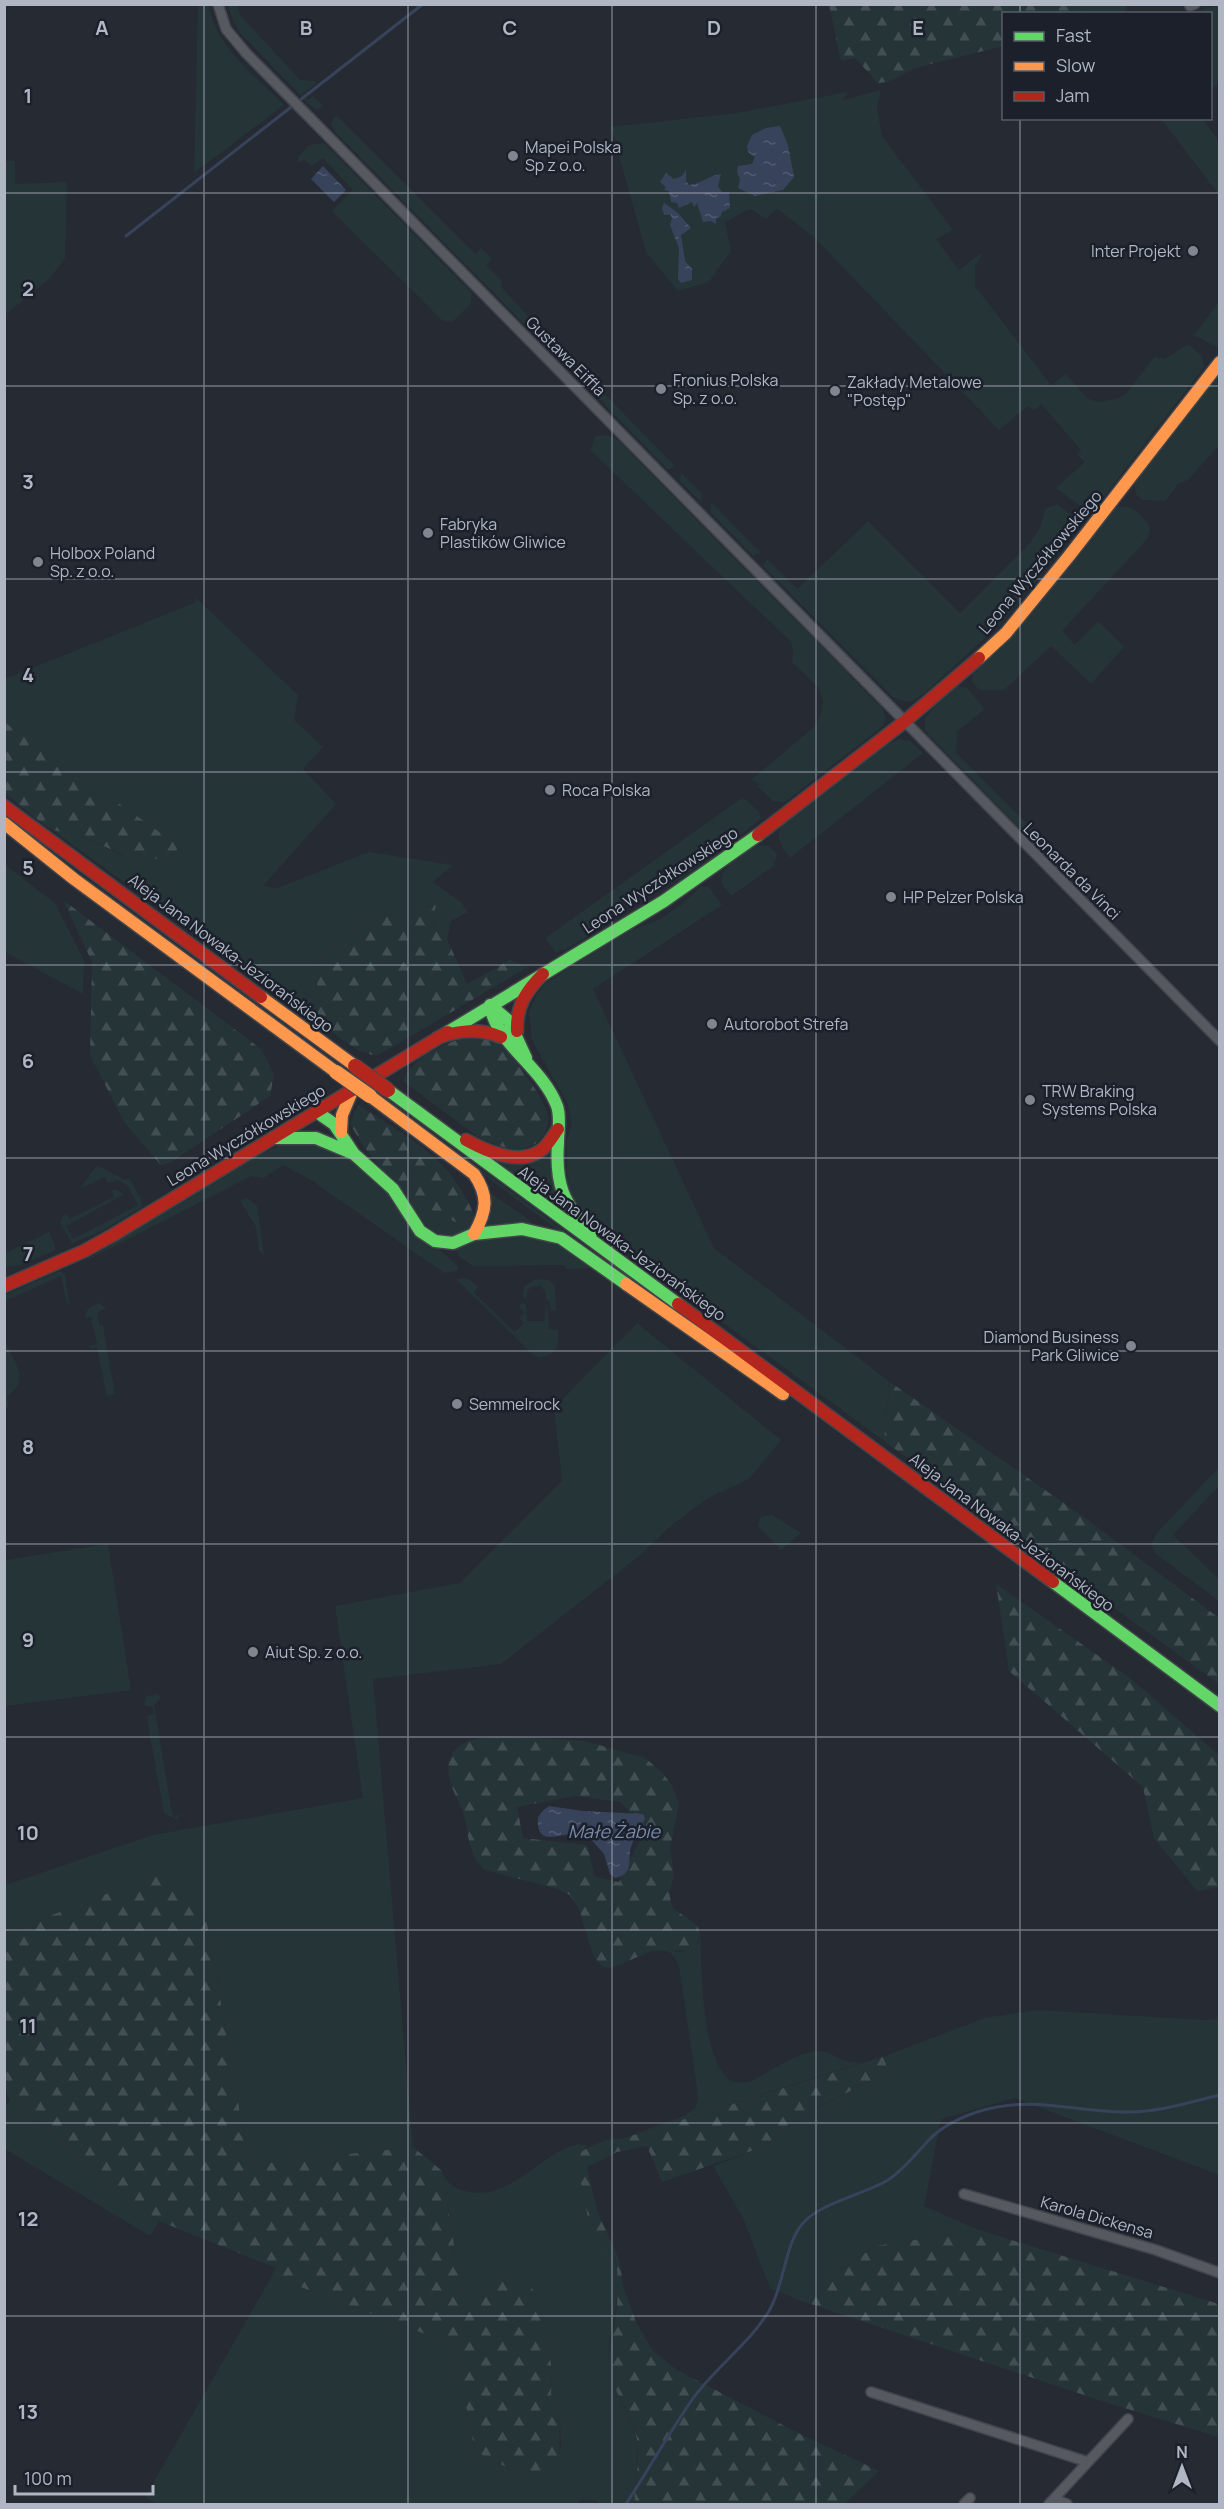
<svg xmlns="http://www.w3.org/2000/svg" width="1224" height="2509" font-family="Manrope,sans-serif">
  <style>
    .grass { fill: #253437 }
    .forest { fill: url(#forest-firs); fill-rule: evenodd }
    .water { fill: url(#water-ripples) }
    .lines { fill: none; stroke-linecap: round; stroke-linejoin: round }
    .stream { stroke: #37435b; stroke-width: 3 }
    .street-casing { stroke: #42454b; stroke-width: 12 }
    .fast-casing { stroke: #42454b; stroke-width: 15 }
    .slow-casing { stroke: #42454b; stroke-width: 15 }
    .jam-casing { stroke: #42454b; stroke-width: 15 }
    .street { stroke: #565960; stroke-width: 9 }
    .fast { stroke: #63d668; stroke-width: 12 }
    .slow { stroke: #ff974d; stroke-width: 12 }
    .jam { stroke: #b3261e; stroke-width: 12 }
    .slow-bridge-casing { stroke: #44474f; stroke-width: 16; stroke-linecap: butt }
    .jam-bridge-casing { stroke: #44474f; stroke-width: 16; stroke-linecap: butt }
    .slow-bridge { stroke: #ff974d; stroke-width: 14 }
    .jam-bridge { stroke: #b3261e; stroke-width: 14 }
    .grid { fill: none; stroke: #b0b6c3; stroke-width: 1.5; stroke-opacity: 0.55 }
    .poi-dot { fill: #808590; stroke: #1b202b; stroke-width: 2 }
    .labels { text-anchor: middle; stroke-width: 5; stroke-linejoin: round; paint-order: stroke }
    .poi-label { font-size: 16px; fill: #b0b6c3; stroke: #1b202b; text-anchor: start }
    .street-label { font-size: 16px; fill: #b0b6c3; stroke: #1b202b }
    .water-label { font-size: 18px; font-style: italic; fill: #7a8baa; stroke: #1b202b }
    .grid-label { font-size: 20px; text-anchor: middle; font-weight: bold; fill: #b0b6c3; stroke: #1b202b; stroke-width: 5; stroke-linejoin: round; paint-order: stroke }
  </style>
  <defs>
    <pattern id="forest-firs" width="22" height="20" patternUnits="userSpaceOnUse" patternTransform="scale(1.5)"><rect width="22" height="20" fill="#253437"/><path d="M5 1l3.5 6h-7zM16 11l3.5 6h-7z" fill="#424f52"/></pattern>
    <pattern id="water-ripples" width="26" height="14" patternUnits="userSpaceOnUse" patternTransform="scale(1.5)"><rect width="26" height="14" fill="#37435b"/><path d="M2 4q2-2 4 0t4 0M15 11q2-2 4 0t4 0" fill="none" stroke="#515c71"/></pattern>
  </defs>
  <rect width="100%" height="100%" fill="#262a32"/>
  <path class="grass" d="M198 5H209C215 47 256 76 284 105L194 173Z
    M228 5H237L241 16 300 80 315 81 317 83 302 94 308 100 313 96 324 106 316 110 309 104 240 33 233 21Z
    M1090 5H1127L1126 11 1117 13 1077 14Z
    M1219 5V83L1211 90 1210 14 1191 13Z
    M880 90 881 91 877 108 882 136 953 230 936 239 959 270 984 251 975 266V286L1051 385 1066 374 1087 398 1097 402 1115 399 1126 394 1154 357 1165 359 1188 344 1202 356 1204 367 1095 508 1082 507 1056 488 1085 462 1077 455 1081 450 1041 404 1035 410 1028 406 999 430 814 237 777 209 766 219 750 209 725 222 731 251 709 282 678 291 646 252 611 127 737 113 847 92 843 100Z
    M337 116 475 254 481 248 492 259 486 265 501 280 502 288 549 339H539L335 132 331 124 333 118Z
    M1161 119H1203L1219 142V195Z
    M324 143 472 293 471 303 452 322 442 320 332 211 353 190 323 158 312 166 305 160 297 163 299 156 309 145Z
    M5 161H15V184L67 182 65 258 51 277 5 315Z
    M1219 302 1220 347 1219 348 1194 335Z
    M561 350 595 384 587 387 557 357Z
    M1219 375V445L1188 480 1178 484 1165 501 1142 500 1136 494 1134 482 1212 380Z
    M601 390 675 466 668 470 599 399Z
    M608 435 618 440 883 709 886 719 883 726 785 802 773 801 757 786 760 784 751 780 814 727 821 714 823 702 819 688 792 662 793 650 791 642 590 450 596 436Z
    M681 473 701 493 702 503 680 481Z
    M711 502 761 553 753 556 711 513Z
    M1057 504 1075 518 1079 529 1002 622 925 693 910 702 894 698 763 566 767 559 797 589 868 521 960 613 1028 545 1040 528 1045 509Z
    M1121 506C1136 507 1141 515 1150 527L1148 538 1062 631 1075 645 1098 621 1124 647 1091 684 1051 646 1004 690H980L972 682 973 673 1041 602 1114 508Z
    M196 598 298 695 294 720 323 747 303 769 336 804 263 886 277 888 369 852 453 865 433 882 461 902 468 912 451 921 447 939 432 926 436 905 375 918 346 938 320 962 313 1016 294 1007 51 829 78 835 124 856 5 722V679L194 603Z
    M957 686 967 688 985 709 957 732 956 753 1059 855 1058 861 1052 862 928 734 925 730V717L934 708 932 706Z
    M899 739 910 741 923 753 790 858C780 844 774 837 784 821L884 743 886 745Z
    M743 797 759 812 761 819 714 856 678 880 626 904 602 927 565 950 562 949 556 953 545 938Z
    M757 845 769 846 777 854 776 859 773 862 775 865 731 896 721 883 723 872 729 866 728 863 750 847Z
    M4 864 55 903 84 960 83 994 5 952Z
    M701 886 709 887 722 905 593 989 714 1248 890 1382 884 1441 649 1268 581 1215 572 1200 567 1175V1139L572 1124 568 1105 532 1040 529 1012 536 996 546 983 628 931 656 921 680 906Z
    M381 1095 650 1294 593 1256 378 1097Z
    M306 1140C317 1144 328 1146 338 1151 371 1166 405 1217 430 1244L438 1248 458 1266 457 1271 444 1273 311 1180 283 1165 264 1178 251 1176 78 1265 244 1162 285 1143Z
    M550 1148 560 1204 558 1206 501 1164 502 1161Z
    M97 1165 125 1180 129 1178 141 1199 142 1207 102 1231 72 1243 60 1223 63 1215 66 1214 70 1219 114 1197 112 1190 115 1189 122 1193 123 1195 66 1226 73 1239 138 1205 127 1185 117 1180 108 1183 105 1177 80 1189Z
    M408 1193 459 1224 475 1219 476 1224C440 1250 423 1226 406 1195Z
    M492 1194 531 1221 532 1224 487 1228 485 1224Z
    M246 1197 257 1206 264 1255 259 1251 256 1227 240 1201Z
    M49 1232 55 1245V1250L21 1265 5 1267V1253Z
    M516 1233 558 1241 592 1268 567 1269 564 1265 477 1266 474 1267 460 1257 456 1249 481 1240Z
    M59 1271 65 1274 69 1303 67 1304 61 1276 5 1301V1295Z
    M467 1278 478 1286 474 1293 515 1332 524 1323 519 1318 524 1312 519 1307 521 1303 526 1304 527 1321H545L546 1304 547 1303 549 1329 558 1330V1344L553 1353 541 1358 533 1355 456 1279Z
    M535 1279 549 1280 555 1285 556 1310H551L549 1302 546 1300 545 1291 540 1286 531 1287 527 1291V1299L523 1297 524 1287Z
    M100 1303 106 1308 97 1313 100 1326 103 1325 115 1394 107 1396 97 1347 90 1348 89 1346 97 1344 91 1317H85C85 1309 93 1304 100 1303Z
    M637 1323 781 1440 749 1479 708 1498 673 1524 638 1557 501 1664 373 1679 413 2147 249 2165 206 1917 34 1922 5 1937V1885L153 1835 363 1798 335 1606 460 1583 562 1481 554 1408Z
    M5 1339C11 1361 33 1377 7 1397L9 1407 5 1408Z
    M1219 1467V1486L1173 1535 1219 1579V1601L1156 1554 1151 1544 1157 1533Z
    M772 1515 801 1533 781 1550 758 1526 761 1517Z
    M108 1544 131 1690 5 1706V1560Z
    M157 1694 161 1698 154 1705 172 1814 175 1817 179 1814 180 1816 177 1820 164 1813C158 1780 152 1749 147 1716L154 1714 152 1706H145V1699L147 1696Z
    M700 1933C702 1965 700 2067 734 2082 738 2083 743 2082 748 2082 767 2074 802 2049 820 2051 839 2053 838 2065 864 2062L621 2139 686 2115 696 2107 698 2095 679 1965 671 1953 663 1950 681 1952 698 1944Z
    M1037 2010 1206 2020 1219 2019V2175L1015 2098 941 2119 924 2206 979 2230 875 2246 799 2300 770 2288 743 2218 713 2166 763 2147 795 2122 819 2107 886 2073 885 2056 984 2018Z
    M10 2100 159 2221 150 2236 5 2149 4 2109Z
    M578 2144 589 2145 584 2148C583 2159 579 2174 582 2184 590 2213 612 2238 617 2268 623 2300 606 2334 609 2364 611 2392 633 2414 637 2441 640 2462 633 2483 635 2504H599L597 2501 582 2499 576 2504H157L145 2497 272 2276 454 2345 475 2451 533 2481 561 2447 560 2421 551 2394 552 2370 541 2304 478 2295 470 2298 462 2294 442 2171C447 2183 452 2187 465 2191 512 2202 537 2154 578 2144Z"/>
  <path class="forest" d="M829 5V4L1090 5 1077 13 1004 14 1003 46 915 68 887 82 878 83 855 58 841 61Z
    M4 722 179 846 172 857C129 864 117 850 79 836 70 832 57 833 48 827 33 817 19 804 5 793Z
    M63 900 261 1049 274 1075 270 1096 170 1163 161 1165 124 1122 90 1055 92 962Z
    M436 905 432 926 447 939 467 984 510 960 528 967 377 1056C352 1051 332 1032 313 1016L320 962 346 938 375 918Z
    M469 1036C478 1038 494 1039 500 1044 512 1054 544 1098 547 1112 549 1120 548 1128 544 1134 530 1159 498 1147 478 1137L403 1081C413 1055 445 1044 469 1036Z
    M358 1105C405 1134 458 1163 475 1219L459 1224C445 1216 430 1210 417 1201 390 1182 365 1152 350 1123Z
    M890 1382 1081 1515 1219 1618V1684L884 1441Z
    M996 1584 1130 1678 1219 1755V1887L1197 1891 1154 1838 1143 1787 1009 1671Z
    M506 1736 585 1741 645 1758 662 1772 672 1786 679 1804 670 1848 674 1875 669 1892 671 1902 674 1909 697 1925 700 1933 695 1950 651 1951 619 1965 608 1968 603 1967 594 1957 579 1909 570 1895 554 1888 485 1870C468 1855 469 1836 464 1815 460 1802 451 1790 449 1776 443 1739 479 1737 506 1736ZM575 1796 621 1802 645 1830 619 1882 595 1877 587 1845 523 1838 517 1807Z
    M155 1875 206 1917 249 2165 413 2147 442 2171 462 2294 470 2298 478 2295 481 2289 503 2280 520 2276 535 2292 541 2304 552 2370 551 2394 560 2421 559 2461 549 2477 533 2481 475 2451 454 2345 272 2276 276 2268 159 2221 10 2100 4 2087 5 1937 34 1922Z
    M885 2056 887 2073 820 2106 795 2122 763 2147 662 2182 647 2146 617 2152 587 2167 597 2211 619 2259 624 2290 636 2322 653 2351 677 2370 800 2434 879 2471 844 2504H635C633 2483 641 2461 637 2440 633 2413 610 2391 609 2363 608 2351 612 2338 614 2326 618 2304 620 2280 615 2258L594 2249 581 2183 580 2154C585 2146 612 2137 621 2139Z
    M979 2230 1219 2304V2437L1108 2403 799 2300 875 2246Z"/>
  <path class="water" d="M780 126 788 145 794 177 783 190 755 196 738 188 740 179 737 172 738 166 752 164 755 157 748 152 747 146 752 135 766 128Z
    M323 166 346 190 334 202 311 179Z
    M686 170V181L689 185C701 184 710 175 721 174L718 186 722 192H729L730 208 722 212 720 217 716 219V224L711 221 703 222 697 203 694 207 692 202 679 208 677 203 671 202 669 191 664 190 666 187 660 182 666 173 674 179 682 176Z
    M664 203 678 213 691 228 681 235 685 261 692 269V280L681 283 678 279 679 248 670 225 672 218 670 214 664 215 662 208Z
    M549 1806 583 1811 643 1814 645 1818C642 1828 636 1835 632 1844 626 1858 636 1874 615 1878L610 1874 604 1854 589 1837C583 1834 577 1833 570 1834 558 1835 540 1844 538 1825 536 1816 542 1811 549 1806Z"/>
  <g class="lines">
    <path class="stream" d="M126 236 423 4
      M626 2504C649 2469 670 2431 694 2397 717 2366 749 2344 769 2311 785 2284 784 2245 803 2223 822 2202 863 2195 888 2180 905 2169 916 2153 930 2139 941 2127 961 2117 977 2112 1033 2094 1076 2113 1130 2112 1160 2112 1190 2102 1220 2095"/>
    <g class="street-casing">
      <path id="street" d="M218 4 226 29 246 53 1220 1041
        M1190 6 1195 4
        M964 2194 1156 2250 1220 2273
        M871 2392 1088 2462
        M1054 2499 1067 2504
        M964 2504 970 2498
        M1049 2504 1128 2419"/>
    </g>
    <g class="fast-casing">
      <path id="fast" d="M448 1032 664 901 758 835
        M526 1058 509 1021 490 1005C496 1044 542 1066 557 1106 561 1117 558 1131 558 1143 555 1184 563 1203 591 1233
        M388 1090 678 1304
        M317 1112 334 1124 354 1154
        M273 1138H316L354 1154 393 1189 420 1231 435 1241 453 1243 474 1234 522 1229 561 1238 626 1284
        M1053 1582 1220 1706"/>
    </g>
    <g class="slow-casing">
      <path id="slow" d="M979 658 1006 633 1069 556 1220 362
        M4 823 74 879 336 1072
        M261 997 355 1066
        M370 1096 474 1174C489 1196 487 1211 474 1234
        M341 1132 342 1115 353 1089
        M626 1284 783 1394"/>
    </g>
    <g class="jam-casing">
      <path id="jam" d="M4 806 261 997
        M758 835 904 722 979 658
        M517 1031C516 1006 526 991 543 974
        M437 1038C460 1030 478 1028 501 1037
        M466 1140C486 1151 518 1166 540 1151 548 1146 552 1137 558 1129
        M4 1286 84 1251 113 1235 448 1032
        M678 1304 1053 1582"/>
    </g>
    <use href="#street" class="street"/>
    <use href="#fast" class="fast"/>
    <use href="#slow" class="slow"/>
    <use href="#jam" class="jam"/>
    <g class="slow-bridge-casing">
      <path id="slow-bridge" d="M336 1072 370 1096"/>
    </g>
    <g class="jam-bridge-casing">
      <path id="jam-bridge" d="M355 1066 388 1090"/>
    </g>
    <use href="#slow-bridge" class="slow-bridge"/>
    <use href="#jam-bridge" class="jam-bridge"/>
  </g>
  <path class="grid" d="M204 4V2504M408 4V2504M612 4V2504M816 4V2504M1020 4V14M1020 118V2504M4 193H1220M4 386H1220M4 579H1220M4 772H1220M4 965H1220M4 1158H1220M4 1351H1220M4 1544H1220M4 1737H1220M4 1930H1220M4 2123H1220M4 2316H1220"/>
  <g class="poi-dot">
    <circle cx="513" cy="156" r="6"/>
    <circle cx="1193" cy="251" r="6"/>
    <circle cx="661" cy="389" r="6"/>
    <circle cx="835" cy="391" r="6"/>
    <circle cx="428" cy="533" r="6"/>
    <circle cx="38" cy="562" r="6"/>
    <circle cx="550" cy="790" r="6"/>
    <circle cx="891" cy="897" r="6"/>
    <circle cx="712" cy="1024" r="6"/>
    <circle cx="1030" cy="1100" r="6"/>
    <circle cx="1131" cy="1346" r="6"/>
    <circle cx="457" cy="1404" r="6"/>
    <circle cx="253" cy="1652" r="6"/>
  </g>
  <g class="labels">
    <g class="poi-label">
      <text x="525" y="153">Mapei Polska<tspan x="525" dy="18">Sp z o.o.</tspan></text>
      <text x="1181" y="257" text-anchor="end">Inter Projekt</text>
      <text x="673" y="386">Fronius Polska<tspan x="673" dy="18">Sp. z o.o.</tspan></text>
      <text x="847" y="388">Zakłady Metalowe<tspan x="847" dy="18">"Postęp"</tspan></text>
      <text x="440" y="530">Fabryka<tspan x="440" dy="18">Plastików Gliwice</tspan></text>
      <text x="50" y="559">Holbox Poland<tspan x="50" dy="18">Sp. z o.o.</tspan></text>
      <text x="562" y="796">Roca Polska</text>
      <text x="903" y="903">HP Pelzer Polska</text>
      <text x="724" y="1030">Autorobot Strefa</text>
      <text x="1042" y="1097">TRW Braking<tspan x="1042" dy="18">Systems Polska</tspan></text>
      <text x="1119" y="1343" text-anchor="end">Diamond Business<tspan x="1119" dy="18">Park Gliwice</tspan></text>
      <text x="469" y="1410">Semmelrock</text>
      <text x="265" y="1658">Aiut Sp. z o.o.</text>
    </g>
    <g class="street-label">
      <text transform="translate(566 356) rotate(45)" y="6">Gustawa Eiffla</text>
      <text transform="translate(1040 562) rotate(-50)" y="6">Leona Wyczółkowskiego</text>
      <text transform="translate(1072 871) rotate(45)" y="6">Leonarda da Vinci</text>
      <text transform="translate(660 880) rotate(-33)" y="6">Leona Wyczółkowskiego</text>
      <text transform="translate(231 953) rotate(37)" y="6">Aleja Jana Nowaka-Jeziorańskiego</text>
      <text transform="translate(246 1135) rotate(-31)" y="6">Leona Wyczółkowskiego</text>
      <text transform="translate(622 1243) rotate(36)" y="6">Aleja Jana Nowaka-Jeziorańskiego</text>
      <text transform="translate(1012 1532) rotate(37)" y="6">Aleja Jana Nowaka-Jeziorańskiego</text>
      <text transform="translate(1097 2217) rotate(16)" y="6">Karola Dickensa</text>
    </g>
    <g class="water-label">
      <text x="614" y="1838">Małe Żabie</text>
    </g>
  </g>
  <g class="grid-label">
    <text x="102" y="35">A</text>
    <text x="306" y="35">B</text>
    <text x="510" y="35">C</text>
    <text x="714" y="35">D</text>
    <text x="918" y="35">E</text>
    <text x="28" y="103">1</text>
    <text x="28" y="296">2</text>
    <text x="28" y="489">3</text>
    <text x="28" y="682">4</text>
    <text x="28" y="875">5</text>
    <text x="28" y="1068">6</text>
    <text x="28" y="1261">7</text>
    <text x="28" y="1454">8</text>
    <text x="28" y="1647">9</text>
    <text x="28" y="1840">10</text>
    <text x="28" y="2033">11</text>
    <text x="28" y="2226">12</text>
    <text x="28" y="2419">13</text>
  </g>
  <rect width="1224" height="2509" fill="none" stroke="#b0b6c3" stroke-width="12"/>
  <rect x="1002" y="12" width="210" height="108" fill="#1b202b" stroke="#575c68" stroke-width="1.5"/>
  <rect x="1014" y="32" width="30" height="9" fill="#63d668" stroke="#575c68" stroke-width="1.5"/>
  <text x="1056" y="42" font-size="18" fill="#b0b6c3">Fast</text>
  <rect x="1014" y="62" width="30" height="9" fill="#ff974d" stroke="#575c68" stroke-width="1.5"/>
  <text x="1056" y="72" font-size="18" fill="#b0b6c3">Slow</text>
  <rect x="1014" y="92" width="30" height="9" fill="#b3261e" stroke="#575c68" stroke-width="1.5"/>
  <text x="1056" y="102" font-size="18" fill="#b0b6c3">Jam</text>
  <g transform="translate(1182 2467)" stroke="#1b202b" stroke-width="4.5" paint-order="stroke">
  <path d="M0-4.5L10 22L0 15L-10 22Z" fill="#b0b6c3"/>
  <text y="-9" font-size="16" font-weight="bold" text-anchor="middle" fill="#b0b6c3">N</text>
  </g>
  <path d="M15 2485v9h138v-9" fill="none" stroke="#b0b6c3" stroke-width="3"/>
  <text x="24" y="2485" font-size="18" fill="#b0b6c3" stroke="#1b202b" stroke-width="4.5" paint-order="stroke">100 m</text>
</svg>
